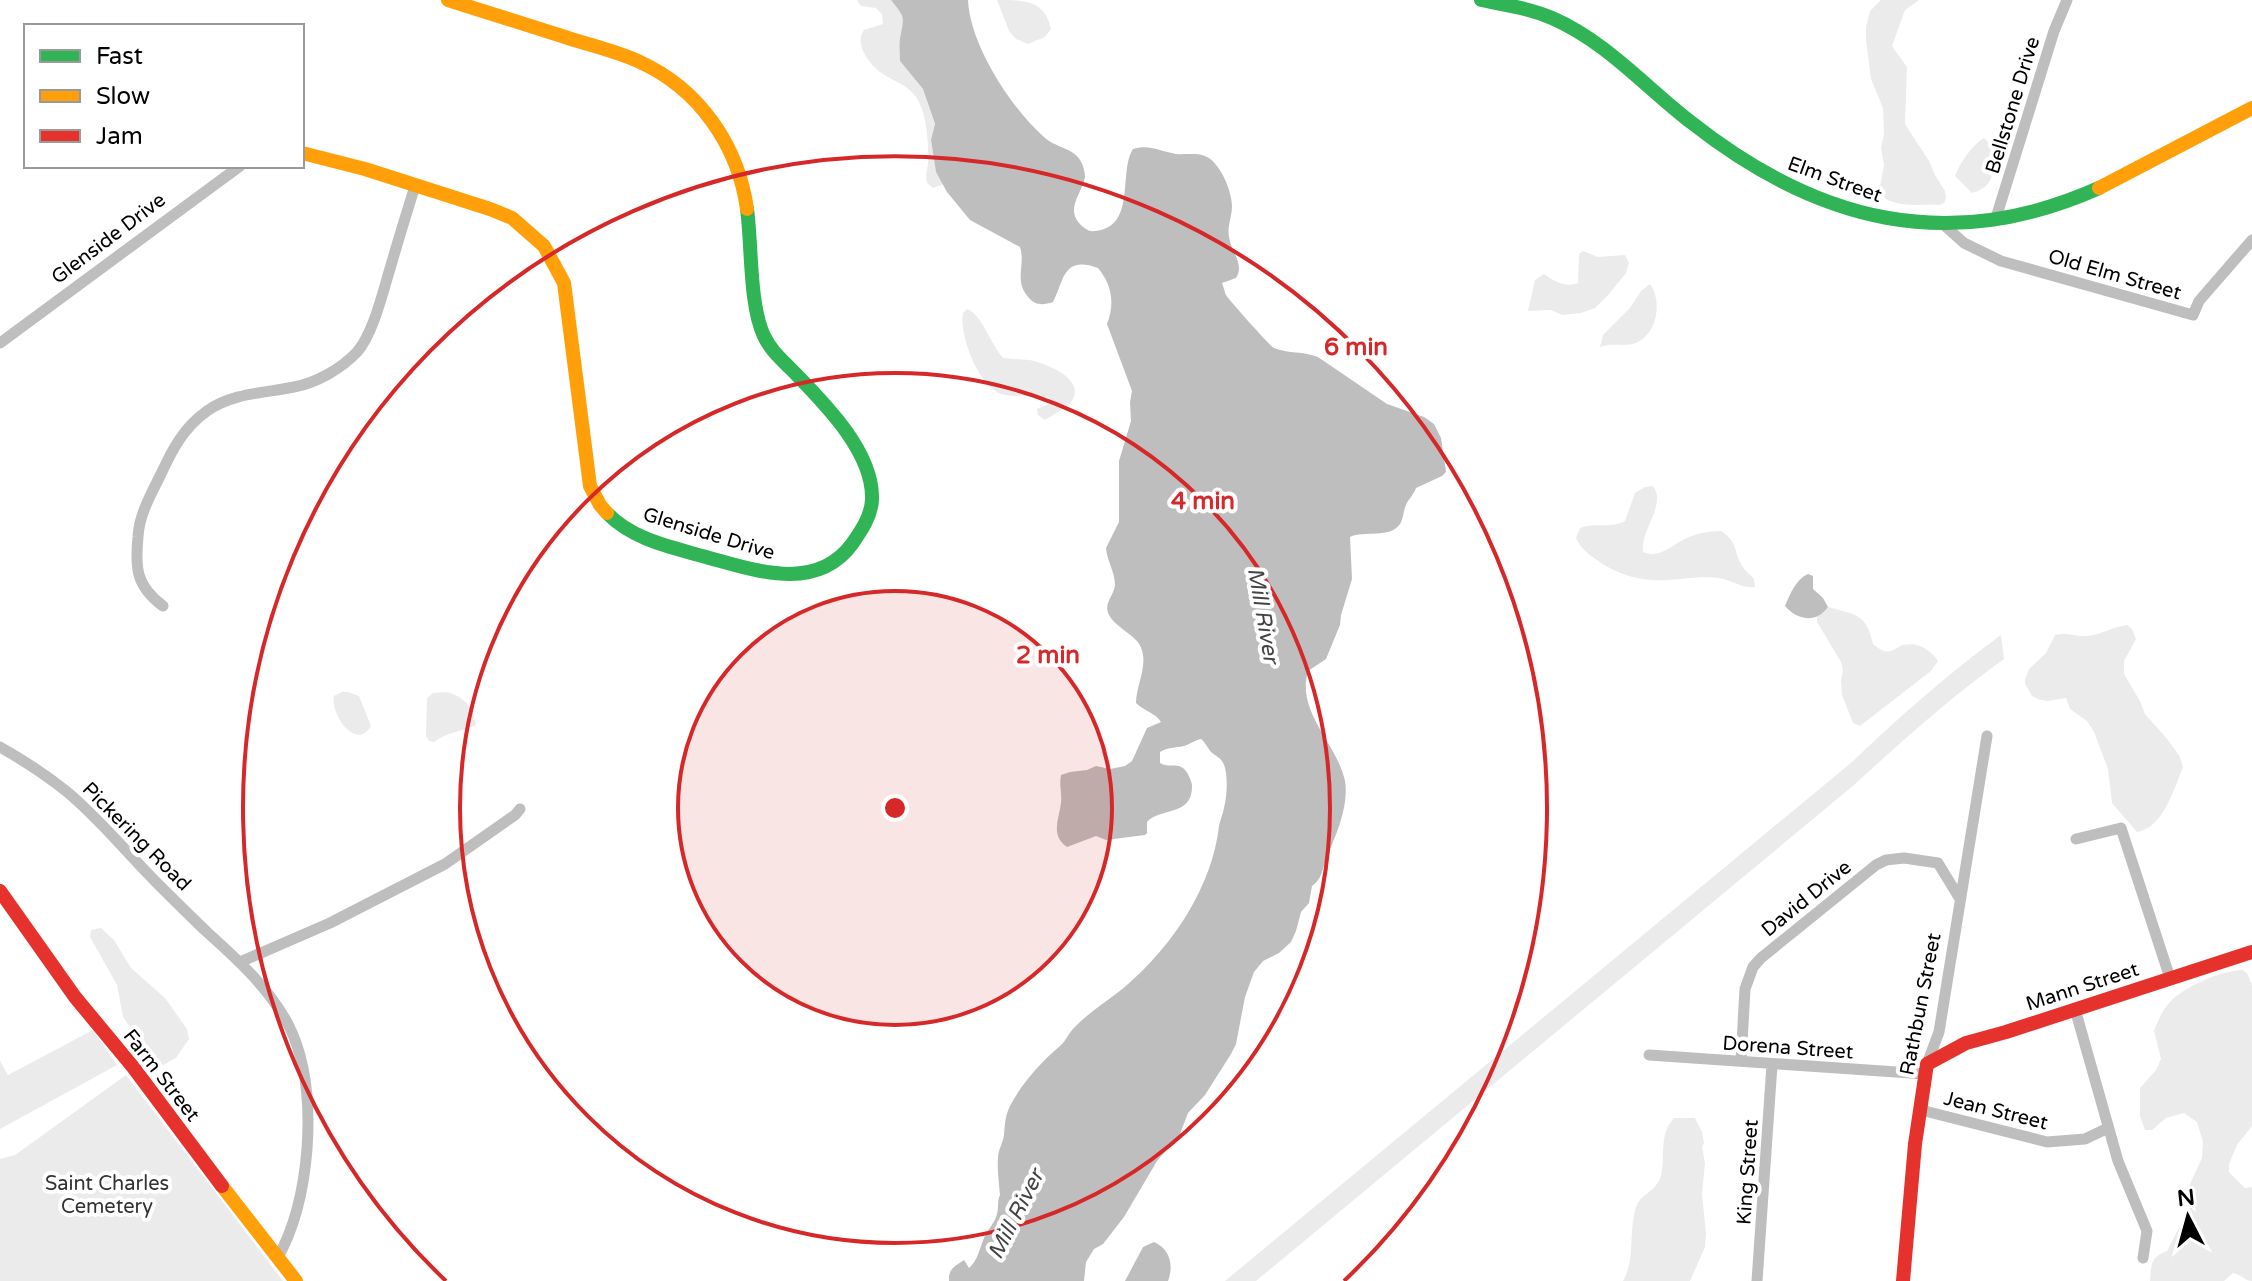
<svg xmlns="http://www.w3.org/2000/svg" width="2252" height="1281" font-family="'Varela Round',sans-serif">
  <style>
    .green { fill: #ebebeb }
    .water { fill: #bebebe }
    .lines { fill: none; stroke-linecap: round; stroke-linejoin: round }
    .street { stroke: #bebebe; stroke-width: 11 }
    .fast { stroke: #30b455; stroke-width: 14 }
    .slow { stroke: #ff9f0a; stroke-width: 14 }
    .jam { stroke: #e5322d; stroke-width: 14 }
    .ring { fill: none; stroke: #d62828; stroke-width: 4 }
    .labels { text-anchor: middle; stroke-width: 8; stroke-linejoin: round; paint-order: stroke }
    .street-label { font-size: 20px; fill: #000; stroke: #fff }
    .park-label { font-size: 20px; fill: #323232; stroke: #fff }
    .water-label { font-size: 22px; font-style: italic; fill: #434343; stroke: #fff }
    .centre { fill: #d62828; stroke: #fff; stroke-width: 4 }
    .ring-label { font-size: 24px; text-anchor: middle; font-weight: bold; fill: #d62828; stroke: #fff; stroke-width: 8; stroke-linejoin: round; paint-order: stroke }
  </style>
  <rect width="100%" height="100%" fill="#fff"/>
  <path class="green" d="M857 0H891L901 13 904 24 900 41V61L923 89 935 125 931 140 936 172 944 184 933 188 927 183C925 175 927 171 928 164 929 144 927 113 916 97 906 83 892 81 880 72 868 63 854 43 864 30L883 24 882 14 876 8 861 6Z
    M997 0C1025 0 1045 0 1051 29L1045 37 1028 44 1016 39 1009 31Z
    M1881 0H1919L1905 10 1892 46 1907 67 1905 124 1929 161 1935 175 1945 191 1946 198 1944 203 1939 205C1921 204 1890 209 1879 192L1884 165 1881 148 1884 134 1883 108 1871 79 1866 39V27L1870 11Z
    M1984 138 1991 145C1992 168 1999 185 1972 193L1955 176C1960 163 1972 145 1984 138Z
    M1583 251 1598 257 1625 255 1629 263 1626 273 1609 294 1595 308 1581 313 1562 315 1551 310 1528 311 1535 280 1544 274C1554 281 1565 288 1578 283L1579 254Z
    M1650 284C1662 300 1658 332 1638 342 1626 348 1613 342 1600 347L1603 335 1630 308 1641 291Z
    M967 309C982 314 991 345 1003 358 1011 359 1020 359 1029 360 1045 363 1088 379 1071 402 1068 406 1050 417 1045 420L1038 415 1037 409 1051 403 1050 398C1033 392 1017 399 1001 394 978 386 959 335 963 313Z
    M1653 486C1667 505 1640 530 1643 552 1661 559 1671 545 1687 538 1698 533 1709 531 1721 531 1738 542 1733 549 1741 564 1744 570 1750 574 1754 579L1755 587C1742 589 1732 580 1719 578 1702 575 1685 579 1668 580 1643 582 1617 575 1597 560 1587 553 1581 549 1576 538L1580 528C1595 522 1610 529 1625 521L1635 493 1645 487Z
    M1828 607C1856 615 1866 613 1873 644 1878 648 1884 653 1891 651 1895 650 1899 646 1903 645 1917 642 1930 649 1938 661L1931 671 1860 726 1853 723 1842 695 1841 680 1843 670 1841 662 1817 622V615L1823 613Z
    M2127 625 2132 629 2136 639 2124 661V674L2140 701 2145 714 2168 740 2180 757 2183 767C2174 789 2163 828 2137 832L2112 803 2108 769 2094 732 2087 721 2070 709 2066 698 2048 701 2040 700 2032 696 2025 684V680L2029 669 2046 653 2055 635C2066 632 2076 637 2088 636 2102 634 2113 627 2127 625Z
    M2001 635 2004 659C1951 697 1902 741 1854 785L1256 1281H1225L1852 762C1899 717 1949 673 2001 635Z
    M342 692H348L359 696 371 726C356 752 330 714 334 696Z
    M446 692C464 696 473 707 476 725 461 732 447 732 434 742L429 741 426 736 427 698 433 693Z
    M101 928 114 940 131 968 165 998 187 1029 189 1039 176 1058 163 1065 150 1058 136 1043 130 1027 123 1017 117 985 90 937 91 930Z
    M2242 970 2247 973 2252 985V1126L2237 1145 2229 1164V1172L2245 1188 2252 1187V1281C2245 1281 2241 1274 2233 1273L2224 1281H2150C2151 1264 2151 1257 2167 1251L2180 1226 2187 1207 2189 1186 2202 1158 2203 1142 2197 1122 2184 1113 2166 1118 2152 1130H2145L2140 1116V1088L2156 1070 2161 1059 2154 1031C2158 1021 2162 1010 2170 1002 2185 986 2220 971 2242 970Z
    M93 1030 117 1065 0 1129V1061L8 1075Z
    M126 1075 283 1281H0V1159L15 1155Z
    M1674 1118H1695L1702 1132 1704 1143 1702 1147 1705 1163 1702 1194 1706 1234 1705 1247 1690 1281H1623C1636 1258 1628 1232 1636 1207 1641 1194 1655 1191 1660 1179 1667 1161 1657 1136 1674 1118Z"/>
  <path class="water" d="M891 0H968C970 45 1011 108 1044 137 1054 147 1073 148 1080 160 1083 164 1085 172 1085 177 1082 193 1066 208 1079 223 1084 228 1088 232 1095 231 1137 227 1118 172 1133 149 1148 144 1160 151 1176 154 1186 155 1198 152 1207 157 1221 164 1232 192 1232 206 1232 217 1227 226 1229 237 1231 252 1245 264 1236 278L1222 283C1223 285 1225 293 1226 295 1229 300 1270 346 1274 348 1288 354 1304 351 1318 357L1387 404 1424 417 1434 424 1441 438 1446 472 1442 476 1416 488C1413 496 1409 498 1406 505 1403 511 1404 518 1400 524 1390 539 1364 530 1350 537L1352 579 1341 615 1340 625 1326 659 1308 671C1296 713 1337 743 1345 781 1349 805 1337 833 1328 854 1322 866 1324 878 1312 886L1309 903 1301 912 1296 931 1291 942 1279 953 1263 961 1254 972 1245 997 1236 1044 1231 1054 1205 1095 1188 1113 1180 1134 1157 1161 1124 1217 1103 1244 1094 1249 1086 1262 1084 1281H949C948 1269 955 1266 964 1260L969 1268C978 1260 979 1250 984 1238 987 1230 995 1223 997 1214 999 1207 997 1201 1000 1195 999 1183 997 1170 998 1158 998 1150 1003 1143 1004 1135 1005 1124 1005 1116 1010 1106 1022 1083 1041 1062 1060 1046 1066 1041 1069 1032 1075 1027 1090 1011 1111 999 1127 985 1173 945 1212 887 1219 826 1220 820 1223 814 1224 808 1227 796 1229 771 1222 761 1220 758 1215 755 1212 753 1208 749 1206 743 1201 739 1195 740 1190 744 1184 746 1175 748 1168 747 1160 752V763C1168 768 1176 763 1183 768 1188 772 1191 780 1192 785 1193 817 1160 807 1147 822V833L1145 835 1106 840 1096 836 1067 847C1050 835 1059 819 1061 803 1062 793 1059 785 1061 775L1070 772 1087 770 1096 766 1110 769 1125 766 1132 761 1147 728 1161 722C1156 713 1144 711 1136 703 1136 683 1152 660 1137 641 1130 633 1113 624 1109 615 1103 603 1114 596 1115 585 1115 572 1107 561 1106 548L1119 522V461L1131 421 1130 402 1132 391 1107 324C1115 303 1112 285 1098 268 1062 255 1064 282 1053 302 1044 305 1036 306 1029 298 1013 281 1026 265 1020 247L970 220 947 192 936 172 931 140 935 124 923 89 900 61C900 53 899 46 900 39 904 16 906 19 891 0Z
    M1808 574 1813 576V589L1823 598 1828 607C1816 624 1797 620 1785 606 1790 594 1796 579 1808 574Z
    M1154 1242C1170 1249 1174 1265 1168 1281H1125L1143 1247Z"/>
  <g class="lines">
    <path class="street" d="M1995 221 2054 31 2067 0
      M1944 225 1964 243 2001 261 2193 315 2199 301 2252 240
      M0 343 240 166
      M163 606C136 586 135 568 138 537 139 515 151 494 161 474 172 450 184 427 207 411 232 393 265 393 294 387 316 383 341 369 357 352 374 333 384 287 392 262 399 237 407 212 415 186
      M0 747C23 760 46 775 66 791 99 818 126 852 156 882 173 899 190 916 208 933 238 960 268 987 288 1024 307 1061 310 1107 307 1149 304 1187 296 1226 277 1259
      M2076 839 2121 828 2170 978
      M240 962 330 923 445 864 515 815 520 809
      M2075 1009 2118 1161 2147 1231 2143 1258
      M1649 1055 1925 1074
      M1741 1061 1745 989 1753 967 1761 958 1876 865 1886 860 1904 858 1938 863 1960 899
      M1927 1064 1939 1032 1987 736
      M1921 1110 2047 1142 2085 1139 2108 1128
      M1757 1281 1772 1065"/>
    <path class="fast" d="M1481 0C1505 5 1529 8 1552 18 1607 42 1645 87 1692 123 1818 222 1949 255 2099 188
      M607 513C633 540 671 547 706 557 754 570 816 593 852 544 861 531 871 517 872 500 874 451 822 401 790 368 780 358 770 349 764 336 749 304 752 245 747 209"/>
    <path class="slow" d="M448 0C487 12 526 25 565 37 589 45 617 51 640 62 699 89 738 145 747 209
      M302 153 365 169 490 209 512 218 544 246 564 283 590 486 600 505 607 513
      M2099 188 2252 108
      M222 1186 296 1281"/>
    <path class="jam" d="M0 891 75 997 133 1067 222 1186
      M1903 1281 1915 1144 1927 1064 1966 1043 2006 1032 2252 952"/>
  </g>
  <circle cx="895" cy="808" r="217" fill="#d62828" fill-opacity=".12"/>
  <g class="ring">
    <circle cx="895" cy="808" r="217"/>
    <circle cx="895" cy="808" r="435"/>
    <path d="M446 1281A652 652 0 1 1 1344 1281"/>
  </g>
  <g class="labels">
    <g class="street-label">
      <text transform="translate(2012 105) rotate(-73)" y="7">Bellstone Drive</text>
      <text transform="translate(1835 179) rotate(20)" y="7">Elm Street</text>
      <text transform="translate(108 238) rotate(-37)" y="7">Glenside Drive</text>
      <text transform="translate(2115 274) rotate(16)" y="7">Old Elm Street</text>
      <text transform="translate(709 533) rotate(17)" y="7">Glenside Drive</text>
      <text transform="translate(137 836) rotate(45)" y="7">Pickering Road</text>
      <text transform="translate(1806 898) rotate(-39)" y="7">David Drive</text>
      <text transform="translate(2082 986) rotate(-18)" y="7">Mann Street</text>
      <text transform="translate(1920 1004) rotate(-79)" y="7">Rathbun Street</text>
      <text transform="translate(1788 1047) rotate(4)" y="7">Dorena Street</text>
      <text transform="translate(162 1075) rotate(52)" y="7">Farm Street</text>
      <text transform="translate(1996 1110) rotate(14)" y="7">Jean Street</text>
      <text transform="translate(1747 1172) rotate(-86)" y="7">King Street</text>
    </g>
    <g class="park-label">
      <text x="107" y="1190">Saint Charles<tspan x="107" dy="23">Cemetery</tspan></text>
    </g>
    <g class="water-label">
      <text transform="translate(1264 615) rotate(80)" y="8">Mill River</text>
      <text transform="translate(1015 1214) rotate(-63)" y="8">Mill River</text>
    </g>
  </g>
  <circle cx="895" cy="808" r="12" class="centre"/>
  <g class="ring-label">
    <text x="1356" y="355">6 min</text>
    <text x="1203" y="509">4 min</text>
    <text x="1048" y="663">2 min</text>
  </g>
  <rect x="24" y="24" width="280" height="144" fill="#ffffff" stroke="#999999" stroke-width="2"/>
  <rect x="40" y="50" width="40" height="12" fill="#30b455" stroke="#999999" stroke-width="2"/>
  <text x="96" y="64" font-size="24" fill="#000000">Fast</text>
  <rect x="40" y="90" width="40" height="12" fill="#ff9f0a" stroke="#999999" stroke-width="2"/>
  <text x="96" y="104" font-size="24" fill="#000000">Slow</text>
  <rect x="40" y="130" width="40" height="12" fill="#e5322d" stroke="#999999" stroke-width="2"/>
  <text x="96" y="144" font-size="24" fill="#000000">Jam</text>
  <g transform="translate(2188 1217) rotate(354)" stroke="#ffffff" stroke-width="6" paint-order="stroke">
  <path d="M0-6L14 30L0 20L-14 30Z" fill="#000000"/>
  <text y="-12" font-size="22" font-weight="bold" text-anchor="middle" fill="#000000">N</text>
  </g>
</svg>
